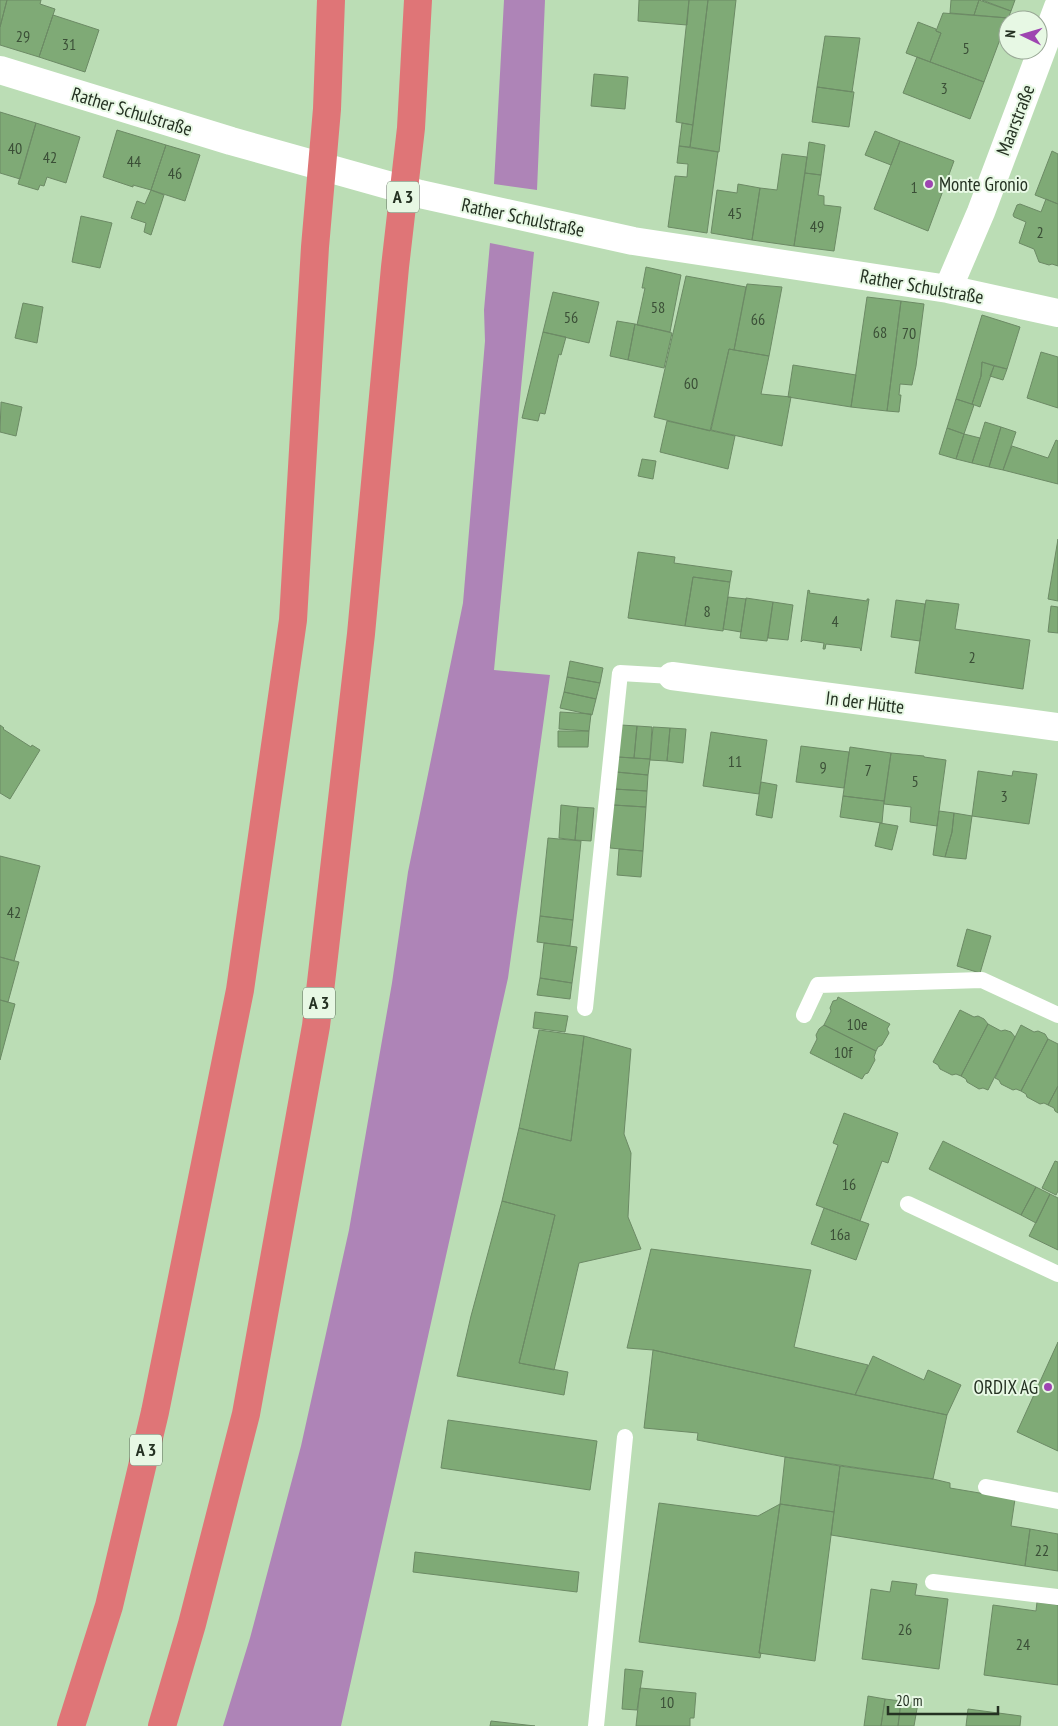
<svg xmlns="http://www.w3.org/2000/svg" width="1058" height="1726" font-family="'PT Sans Narrow',sans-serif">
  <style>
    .forest { fill: #ae84b7 }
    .building { fill: #7faa76; stroke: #6c8a65 }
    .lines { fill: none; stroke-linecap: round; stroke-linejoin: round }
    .lane { stroke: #fff; stroke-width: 16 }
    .street { stroke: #fff; stroke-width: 28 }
    .highway { stroke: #df7577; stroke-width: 28 }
    .poi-dot { fill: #9e45b1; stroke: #e7f8e4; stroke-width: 2 }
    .labels { text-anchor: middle; stroke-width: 4; stroke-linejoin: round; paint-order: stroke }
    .number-label { font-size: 16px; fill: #3b4f37 }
    .shield { fill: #e7f8e4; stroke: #5e6d5c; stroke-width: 1 }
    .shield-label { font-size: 18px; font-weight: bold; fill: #243122 }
    .street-label { font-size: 19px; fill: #243122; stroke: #e7f8e4 }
    .poi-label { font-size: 19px; fill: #243122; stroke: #e7f8e4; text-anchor: start }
  </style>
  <rect width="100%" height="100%" fill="#bbddb5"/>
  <path class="forest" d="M504 0H545L537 190 494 184Z
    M490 243 534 252 494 670 550 675 508 978 341 1726H223L250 1638 301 1446 349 1230 392 983 408 872 463 603 485 341 484 310Z"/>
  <path class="building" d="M0 0H7L0 27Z
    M7 0H41L40 4 55 9 39 57 0 45V27Z
    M639 0H689L687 25 638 21Z
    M689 0H708L693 125 676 122Z
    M708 0H736L719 152 690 147Z
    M951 0H979L974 15 950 13Z
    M979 0 1011 11 1008 18 974 15Z
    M982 0H1015L1011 11Z
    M943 13 1008 18 984 82 930 62 941 33 936 31Z
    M53 15 99 30 85 72 39 57Z
    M918 22 936 29V31L941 33 930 62 906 53Z
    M825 36 860 38 852 92 817 87Z
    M917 57 984 82 970 119 903 93Z
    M594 74 628 77 625 109 591 106Z
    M817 87 854 92 849 127 812 122Z
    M0 112 36 123 20 179 0 173Z
    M36 123 80 137 66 183 47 177 44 186 40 185 38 190 18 184Z
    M682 123 693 125 690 147 679 146Z
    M117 130 166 145 151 190 133 185V187L103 177Z
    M875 131 900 141 891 165 865 155Z
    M900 141 954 161 928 231 874 209Z
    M809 142 825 145 821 175 805 173Z
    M166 145 200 155 185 201 151 190Z
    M679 146 718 152 707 233 668 227 675 176 687 177 688 164 677 163Z
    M1052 151 1058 154V204L1035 195Z
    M782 154 807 157 794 246 752 240 760 188 777 190Z
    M805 173 821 175 818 195 824 196V205L841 207 834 251 794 246Z
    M738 184 760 188 752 240 711 233 717 190 737 193Z
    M151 190 164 195 151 235 144 232 146 223 131 218 137 201 145 204Z
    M1046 199 1058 204V266L1052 264 1049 265 1039 262 1034 249 1019 243 1026 222 1014 217 1013 215 1017 205 1020 204 1041 212Z
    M81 216 112 223 100 268 72 262Z
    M646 267 681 275 670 332 637 325 645 288H642Z
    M686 276 746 287 734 350 729 349 710 431 654 417Z
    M747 284 782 287 769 356 734 350Z
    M553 292 599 302 589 343 543 332Z
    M867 297 901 301 887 411 851 407Z
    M901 301 924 304 916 366 912 385 900 384 899 395H901L899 412 887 411Z
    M23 303 43 307 37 343 15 338Z
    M982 315 1020 327 1007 369 982 362 981 376 972 404 956 399Z
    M617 321 635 324 628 360 610 356Z
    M635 324 672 333 664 368 628 360Z
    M543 332 566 337 561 355 559 354 545 414 540 413 538 421 522 418Z
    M729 349 769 356 761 394 791 397 782 446 711 430Z
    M1041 352 1058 357V408L1027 398Z
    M982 362 994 366 980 407 972 404 981 376Z
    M793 365 856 375 851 407 788 397Z
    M994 366 1007 369 1003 380 990 376Z
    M956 399 974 405 964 434 947 428Z
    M1 402 22 407 16 436 0 432Z
    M667 421 735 436 728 469 660 452Z
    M985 422 1001 427 989 467 972 463Z
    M1001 427 1016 432 1003 470 989 467Z
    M947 428 964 434 956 459 939 454Z
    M964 434 980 438 972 463 956 459Z
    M1056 440 1058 441V484L1003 470 1012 446 1048 458Z
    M642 459 656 461 653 479 638 476Z
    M1058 539V601L1048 599Z
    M638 552 675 557 674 563 732 571 730 582 693 577 685 626 628 618Z
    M693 577 730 582 723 631 685 626Z
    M808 590 810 591 809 593 867 601V599H869L861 651 860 648 826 644 825 649H823L824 643 803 640 801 642Z
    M728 597 746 599 741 632 723 629Z
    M746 598 773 602 767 641 740 638Z
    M896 600 925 604 920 641 891 637Z
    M926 600 959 604 955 629 1030 640 1023 689 915 673Z
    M773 602 793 605 788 640 768 638Z
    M1051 606 1058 607V633L1048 632Z
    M570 661 603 668 600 683 567 677Z
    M567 677 600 683 596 699 564 692Z
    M564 692 596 699 592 715 560 708Z
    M560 712 591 714 589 731 559 729Z
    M0 725 4 728 3 729 31 747 32 745 40 750 10 799 0 793Z
    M621 725 637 726 634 758 618 757Z
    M637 726 652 727 650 759 634 758Z
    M653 727 670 728 667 761 650 760Z
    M670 728 686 729 683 763 667 761Z
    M558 731H589L588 747H558Z
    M711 732 767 740 759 794 703 786Z
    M801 746 849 752 844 788 796 782Z
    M850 747 891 753 884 801 843 796Z
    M891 753 924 756V757L946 760 937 826 910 822 911 807 884 804Z
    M617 757 650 759 648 775 616 772Z
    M978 771 1012 776 1013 771 1037 774 1029 824 972 816Z
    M616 772 648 775 647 791 614 789Z
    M761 782 777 785 772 818 756 815Z
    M614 789 647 791 646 807 613 805Z
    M843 796 884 801 882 823 840 817Z
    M561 805 578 807 575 840 559 838Z
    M613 805 646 807 643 851 610 848Z
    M578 807 594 808 591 841 575 840Z
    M939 811 954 813 952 832 945 857 933 855Z
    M954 813 972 816 966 859 945 857 952 832Z
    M880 823 898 826 892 850 875 846Z
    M548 838 581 841 573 920 540 916Z
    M619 849 643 851 641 877 617 875Z
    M0 856 40 866 14 961 0 957Z
    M540 916 573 920 570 946 537 942Z
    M967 929 991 936 980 973 957 966Z
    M544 943 577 947 572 983 540 978Z
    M0 957 19 962 8 1002 0 1000Z
    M540 978 572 983 570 999 537 995Z
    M838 997 890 1024 887 1029 889 1033 882 1045 878 1047 876 1051 824 1025 831 1011 830 1008 833 1001 837 1000Z
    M0 1000 15 1004 0 1060Z
    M960 1010 974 1017 978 1016 984 1019 988 1024 961 1076 956 1074 952 1075 940 1069 938 1065 933 1062Z
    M535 1012 568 1016 565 1032 533 1028Z
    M988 1024 1001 1031 1005 1030 1011 1032 1015 1037 988 1090 983 1088 979 1089 967 1082 966 1079 961 1076Z
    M824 1025 876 1051 874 1057 875 1060 868 1073 865 1074 862 1079 810 1053 817 1039 816 1035 819 1029Z
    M1021 1025 1034 1032 1038 1031 1045 1034 1048 1039 1021 1091 1016 1089 1013 1090 1001 1084 999 1080 995 1078Z
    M539 1030 584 1036 571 1141 519 1128Z
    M584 1036 631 1049 624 1134 631 1153 628 1217 641 1249 579 1263 554 1370 519 1363 555 1215 502 1201 519 1128 571 1141Z
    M1048 1039 1058 1044V1086L1048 1105 1044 1103 1040 1104 1027 1097 1026 1094 1021 1091Z
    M1058 1086V1113L1055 1111 1054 1108 1048 1105Z
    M844 1113 898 1133 888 1163 882 1161 860 1221 816 1205 838 1145 833 1143Z
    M943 1141 1036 1187 1021 1215 929 1169Z
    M1055 1161 1058 1162V1191L1056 1195 1042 1188Z
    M1036 1187 1050 1194 1036 1223 1021 1215Z
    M1050 1194 1058 1198V1250L1029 1236Z
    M502 1201 555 1215 519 1363 568 1372 564 1395 457 1376 471 1316Z
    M824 1208 869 1224 856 1260 811 1244Z
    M651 1249 811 1270 794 1347 868 1365 855 1395 653 1350 627 1348Z
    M1058 1342V1451L1017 1432Z
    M653 1350 947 1415 933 1479 785 1457 697 1440 698 1433 644 1428Z
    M873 1356 924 1380 928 1370 961 1385 947 1415 855 1395Z
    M448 1420 597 1441 590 1490 441 1468Z
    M785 1457 840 1466 834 1512 780 1504Z
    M840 1466 933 1479 950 1483V1488L1015 1499 1011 1526 1030 1529 1025 1566 831 1535Z
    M659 1503 758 1516 780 1504 759 1653H761L760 1658 639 1642Z
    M780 1504 834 1512 815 1661 759 1653Z
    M1030 1529 1058 1534V1571L1025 1566Z
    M415 1552 579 1572 577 1592 413 1572Z
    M892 1581 917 1584 915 1595 948 1599 939 1669 862 1659 871 1589 890 1592Z
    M1037 1602 1058 1605V1685L984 1675 993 1605 1036 1611Z
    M625 1669 643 1671 637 1710 622 1709Z
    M640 1688 696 1693 694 1718H690V1726H636Z
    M868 1696 885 1699 881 1726H864Z
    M885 1699 901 1701 898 1726H881Z
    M901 1701 918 1703 914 1726H898Z
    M968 1709 1021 1716 1020 1726H966Z
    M491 1721 535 1726H490Z"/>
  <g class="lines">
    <path class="lane" d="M585 1008 620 673 672 676
      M804 1015 818 985 982 980 1058 1015
      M908 1204 1058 1274
      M986 1487 1058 1501
      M933 1582 1058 1597
      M596 1726 625 1437"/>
    <path class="street" d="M0 70 231 141 420 194 633 241 948 289 1058 313
      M948 289 981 212 1058 7
      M672 676 1058 727"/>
    <path class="highway" d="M71 1726 109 1606 155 1412 240 990 293 620 315 247 327 109 331 0
      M162 1726 192 1624 246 1414 316 1026 361 634 395 267 411 128 418 0"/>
  </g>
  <g class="poi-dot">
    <circle cx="929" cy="184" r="5"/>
    <circle cx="1048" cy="1387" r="5"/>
  </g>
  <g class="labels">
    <g class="number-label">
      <text x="23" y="42">29</text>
      <text x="69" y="50">31</text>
      <text x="966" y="54">5</text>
      <text x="944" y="94">3</text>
      <text x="15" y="154">40</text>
      <text x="50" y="163">42</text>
      <text x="134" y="167">44</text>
      <text x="175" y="179">46</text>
      <text x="914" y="193">1</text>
      <text x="735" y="219">45</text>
      <text x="817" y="232">49</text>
      <text x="1040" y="238">2</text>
      <text x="658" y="313">58</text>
      <text x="571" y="323">56</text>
      <text x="758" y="325">66</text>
      <text x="880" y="338">68</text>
      <text x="909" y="339">70</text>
      <text x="691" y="389">60</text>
      <text x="707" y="617">8</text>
      <text x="835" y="627">4</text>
      <text x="972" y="663">2</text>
      <text x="735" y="767">11</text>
      <text x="823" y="773">9</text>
      <text x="868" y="776">7</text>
      <text x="915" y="787">5</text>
      <text x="1004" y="802">3</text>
      <text x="14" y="918">42</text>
      <text x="857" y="1030">10e</text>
      <text x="843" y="1058">10f</text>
      <text x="849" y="1190">16</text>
      <text x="840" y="1240">16a</text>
      <text x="1042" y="1556">22</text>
      <text x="905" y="1635">26</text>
      <text x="1023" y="1650">24</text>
      <text x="667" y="1708">10</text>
    </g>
    <g class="shield">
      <rect x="387" y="181.5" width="32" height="31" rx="4"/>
      <rect x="303" y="987.5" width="32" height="31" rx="4"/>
      <rect x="130" y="1434.5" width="32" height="31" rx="4"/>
    </g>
    <g class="shield-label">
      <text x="403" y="203">A 3</text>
      <text x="319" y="1009">A 3</text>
      <text x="146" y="1456">A 3</text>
    </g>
    <g class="street-label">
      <text transform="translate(132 111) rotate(17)" y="7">Rather Schulstraße</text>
      <text transform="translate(1015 120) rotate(-69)" y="7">Maarstraße</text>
      <text transform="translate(523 217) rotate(12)" y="7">Rather Schulstraße</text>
      <text transform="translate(922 286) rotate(10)" y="7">Rather Schulstraße</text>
      <text transform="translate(865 702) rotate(7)" y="7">In der Hütte</text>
    </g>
    <g class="poi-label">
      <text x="939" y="191">Monte Gronio</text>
      <text x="1038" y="1394" text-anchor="end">ORDIX AG</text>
    </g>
  </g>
  <g transform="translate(1023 35) rotate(275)"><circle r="24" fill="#e7f8e4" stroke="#99a896"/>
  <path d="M0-4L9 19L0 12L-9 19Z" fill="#9e45b1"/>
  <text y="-8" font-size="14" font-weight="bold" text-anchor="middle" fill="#243122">N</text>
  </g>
  <path d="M888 1706v8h110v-8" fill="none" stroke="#243122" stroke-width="2.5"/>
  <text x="896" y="1706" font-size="15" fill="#243122" stroke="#e7f8e4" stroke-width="4" paint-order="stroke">20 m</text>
</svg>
